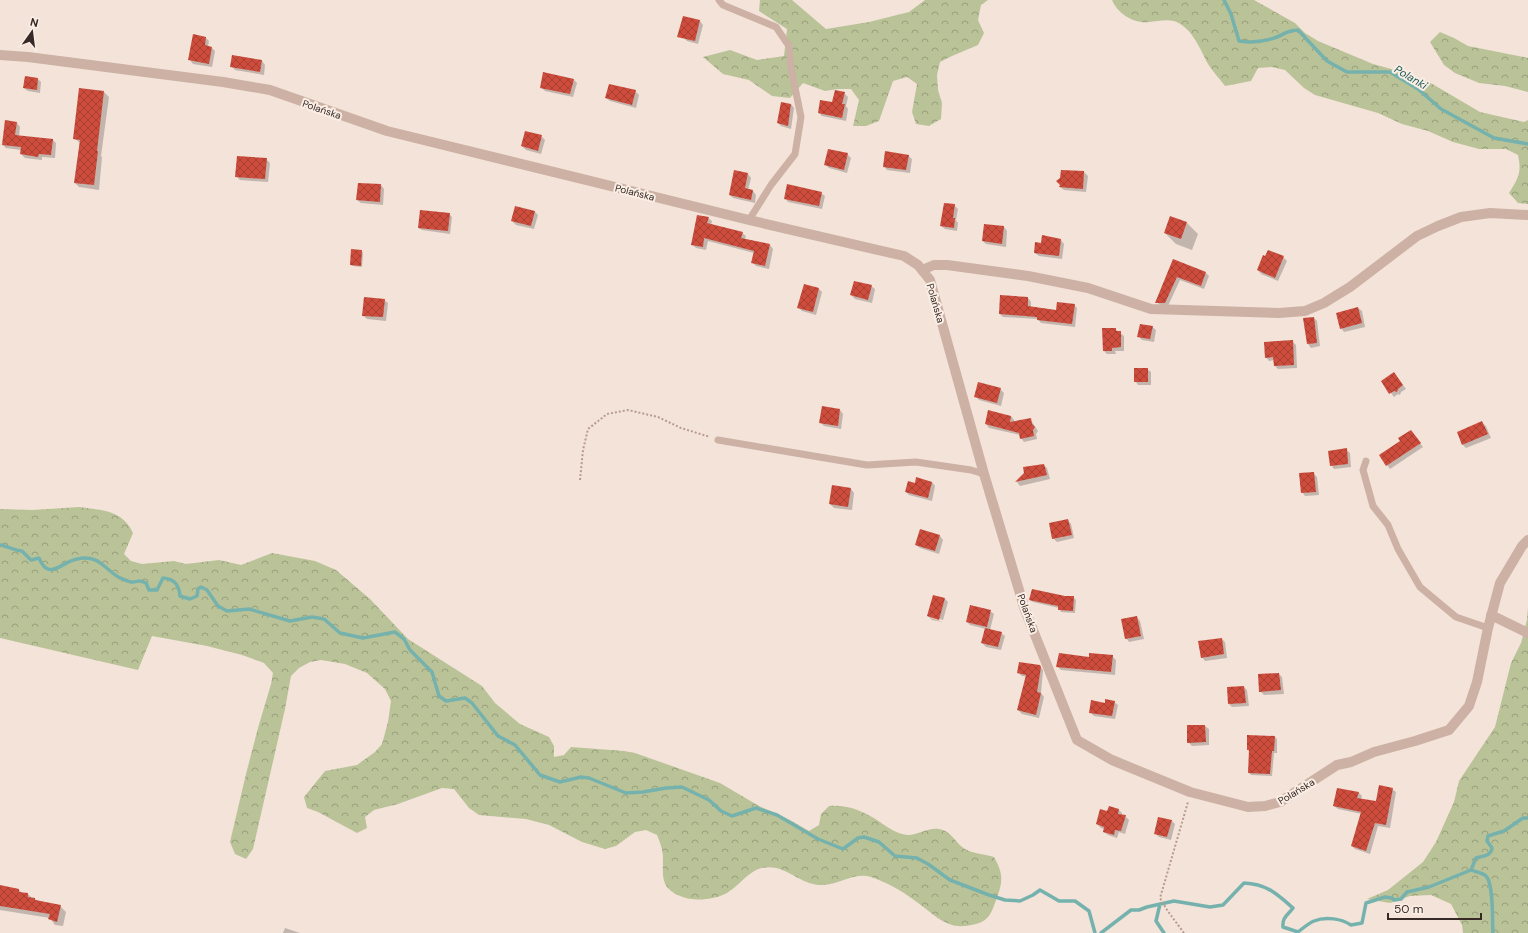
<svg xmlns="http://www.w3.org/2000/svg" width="1528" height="933" font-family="'DM Sans',sans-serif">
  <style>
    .forest { fill: url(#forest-crowns) }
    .shadow { fill: #0003 }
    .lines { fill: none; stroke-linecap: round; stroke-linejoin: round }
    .stream { stroke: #76b2ad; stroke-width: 3.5 }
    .building { fill: url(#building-cross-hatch) }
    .path { stroke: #b89b8e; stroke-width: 2; stroke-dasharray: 2 2; stroke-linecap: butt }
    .service { stroke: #ccb1a4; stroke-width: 7 }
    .minor { stroke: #ccb1a4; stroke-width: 10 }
    .labels { text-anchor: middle; stroke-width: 4; stroke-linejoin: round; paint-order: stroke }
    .street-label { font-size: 10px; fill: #372926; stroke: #faeee5 }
    .water-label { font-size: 11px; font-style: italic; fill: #195b57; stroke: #faeee5 }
  </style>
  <defs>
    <pattern id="forest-crowns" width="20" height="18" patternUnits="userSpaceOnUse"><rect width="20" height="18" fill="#bac398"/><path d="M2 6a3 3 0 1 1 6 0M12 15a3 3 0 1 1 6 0" fill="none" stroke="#989e7c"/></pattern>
    <pattern id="building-cross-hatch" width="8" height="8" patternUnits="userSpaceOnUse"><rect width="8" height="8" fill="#ce4c3c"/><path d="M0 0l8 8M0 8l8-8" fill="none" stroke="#a83f32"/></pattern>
  </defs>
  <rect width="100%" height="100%" fill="#f3e3d9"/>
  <path class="forest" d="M760 0H792L826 29 869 22 909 12 925 0H988L981 5 978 20 984 33 978 45 952 56 940 62 937 75 938 90 942 103 941 119 929 126 916 124 912 112 917 84 907 77 893 81 879 121 866 126H853L859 100 851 89H838L825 91 803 83 790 98 772 96 749 80 723 74 703 57 730 50 757 60 784 56 787 29 759 11Z
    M1112 0H1254L1295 23 1305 33 1318 41 1373 64 1402 72 1429 82 1480 112 1524 122 1528 120V204L1518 203 1509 193C1518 178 1522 173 1518 155L1506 149H1479L1453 142 1428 131 1402 124 1378 113 1315 95 1304 88 1285 70 1272 67 1258 68 1251 81 1225 86C1220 79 1213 72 1208 64 1200 49 1192 27 1174 21 1166 19 1157 21 1149 22 1134 24 1118 14 1112 0Z
    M1440 32 1454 38 1468 46 1528 58V92L1505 86 1479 83 1455 73 1444 65 1430 42Z
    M79 507C101 510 123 510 133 533L124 554 131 561 142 564 174 561 186 564 219 560 241 565 272 553 315 561 336 570 370 599 408 639 482 686 495 703 520 724 549 737 554 746V757L564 755 571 747 624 751 635 753 720 783 759 806 790 820 809 831 819 825 821 814 829 806C847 804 864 811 880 822 887 827 897 834 907 835 916 836 928 827 939 829 952 831 955 843 965 849 974 854 985 854 994 857 1005 876 1002 884 995 903 993 908 991 915 986 919 980 925 960 928 952 925 938 921 926 908 914 900 902 891 886 882 871 877 855 872 840 884 824 885 804 886 793 872 776 868 752 863 744 883 727 893 714 900 693 902 680 896 660 887 663 876 663 858 663 850 660 842 657 835L646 830 635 832 616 846 605 849 582 842 549 825 526 819 479 815 469 808 454 789 442 788 398 804 374 810 365 817 367 828 357 833 318 812 307 808 304 797 325 771 357 765 375 752 382 744 388 722 391 701 385 689 367 673 345 664 321 660 310 662 299 668 291 676 285 709 253 849 246 859 235 854 230 842 246 774 258 728 271 684 273 673 264 663 242 655 207 646 152 636 138 670 0 638V509L33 510Z
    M1528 607V933H1463L1462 925 1451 904 1431 895 1410 896 1390 903 1367 899 1388 890 1423 862 1436 842 1454 802 1459 781 1495 727 1511 663 1521 643 1527 620Z"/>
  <path class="shadow" d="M700 21 703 25 698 44 687 41 684 38Z
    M206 38 209 41 208 47 212 48 215 51 212 67 193 64 190 60Z
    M233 56 262 61 265 65 264 75 235 70 231 66Z
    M38 79 41 82 40 93 28 91 24 88Z
    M573 79 577 83 573 97 545 91 541 87Z
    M80 90 104 92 109 97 101 156 102 157 99 190 79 187 75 183 80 143 74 138Z
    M635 91 639 95 636 108 610 101 606 98Z
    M844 93 848 97 846 106 848 109 846 121 822 116 819 113 833 103Z
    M791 104 794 108 791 129 781 126 778 123Z
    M17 123 20 127 19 136 53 140 56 143 55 158 42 157V160L25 158 21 154V150L6 148 3 145Z
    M541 136 545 140 541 154 526 150 522 146Z
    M847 154 851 158 847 173 829 168 826 165Z
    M908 156 912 159 910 173 887 170 884 166Z
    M266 159 270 163 268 182 240 180 236 176Z
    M1062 171 1084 172 1088 176 1086 192 1064 190 1060 187Z
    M748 174 751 178 748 190 753 191 756 195 755 203 733 198 730 195Z
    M381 185 384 189 383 205 361 203 357 200Z
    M821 193 825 196 822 209 788 202 785 198Z
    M954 205 958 209 956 220 958 223 957 231 945 229 941 226Z
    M534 211 538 215 534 229 516 225 512 221Z
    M449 214 452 217 450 234 422 230 419 228Z
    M1170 217 1187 223 1198 234 1192 250 1176 244 1165 233Z
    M708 218 712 221 711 225 742 233 746 236 745 239 770 245 773 249 769 269 756 266 752 262 754 253 708 241 706 250 696 248 693 245Z
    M985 225 1004 227 1007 231 1006 247 986 244 983 241Z
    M1061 240 1064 244 1062 259 1039 256 1035 253 1042 244Z
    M352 250 362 251 363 253 362 267 353 266 351 264Z
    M1266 257H1283L1287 261 1278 281 1261 274 1258 270Z
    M1174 261 1206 273 1209 276 1204 289 1180 280 1168 306 1160 305 1157 302Z
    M871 286 875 289 872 303 855 299 851 295Z
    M819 289 822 292 816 315 802 311 799 308Z
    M1028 298 1031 302V308L1057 311 1074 305 1077 308 1075 327 1041 323 1038 319 1003 317 1000 314Z
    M384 300 388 303 386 321 367 319 363 315Z
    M1358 308 1362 311 1365 327 1344 332 1341 328Z
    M1314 318 1317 321 1320 346 1311 348 1308 344 1304 319Z
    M1152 327 1156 330 1154 342 1142 340 1138 336Z
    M1115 329 1124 336V351H1115L1116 354H1107L1104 351Z
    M1292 341 1296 345 1297 368 1278 369 1275 366V360L1269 361 1266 357Z
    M1147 369 1151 372V385H1138L1135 381Z
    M1394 373 1406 389 1401 392 1400 395 1398 394 1394 397 1382 381Z
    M1000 389 1004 393 1001 406 979 400 976 396Z
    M823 408 840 410 843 414 841 429 824 426 820 422Z
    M1011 416 1014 420V422L1030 419 1038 431 1036 434 1037 439 1024 442 1021 438 1020 435 989 428 986 424Z
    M1482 423 1486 426 1491 438 1466 448 1463 445Z
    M1414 435 1423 447 1390 469 1387 465 1401 441Z
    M1346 450 1350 453 1351 467 1334 469 1331 465Z
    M1044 465 1047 468 1050 479 1020 486 1017 482 1025 473Z
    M1313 473 1317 477 1319 495 1305 496 1302 492Z
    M917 479 932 482 935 486 932 501 909 495 906 492 915 484Z
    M851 489 854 493 852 510 834 508 830 504Z
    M1068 520 1071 524 1074 538 1057 542 1053 538Z
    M921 530 940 536 943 540 939 554 920 548 916 545Z
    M934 596 945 599 948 602 943 620 931 616V618L943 622 932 620 928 616Z
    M1065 597H1073L1076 600 1075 613 1061 612 1059 608 1033 602 1030 600Z
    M990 611 994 614 990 630 1001 633 1005 636 1001 650 986 647 982 643 986 629 970 625 967 622Z
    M1137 617 1140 621 1144 639 1129 642 1126 638Z
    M1222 639 1225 642 1227 658 1205 661 1202 657Z
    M1112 656 1116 660 1115 675 1061 670 1058 667Z
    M1040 666 1043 670 1041 693 1044 697 1039 718 1022 714 1018 710 1027 677 1022 676 1018 673Z
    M1279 674 1282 677 1284 694 1264 695 1260 691Z
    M1244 687 1247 690 1249 706 1232 707 1229 704Z
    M1114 702 1118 705 1115 719 1094 716 1090 712 1106 704Z
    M1205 726 1209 729V745L1192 746 1188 742Z
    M1275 737 1277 739V753H1274L1272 776 1251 775 1249 773 1250 752 1248 750Z
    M1392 789 1396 792 1390 828 1378 826 1370 854 1355 849 1352 846 1362 814 1338 809 1334 806 1358 792 1362 796 1361 799 1377 802Z
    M1119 810 1122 813V815L1125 816 1129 820 1125 834 1119 832 1117 838 1108 835 1104 832 1105 829 1101 828 1097 824 1108 812Z
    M1172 821 1175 824 1171 840 1159 837 1155 833Z
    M0 886 19 890 23 894H28L33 899 60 906 66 912 63 926 55 925 50 918 0 910Z
    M285 928 300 933H283Z"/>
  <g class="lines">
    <path class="stream" d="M1224 0 1231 14 1239 41C1252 43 1264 42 1277 37 1287 33 1285 31 1298 30L1327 61 1347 72H1390L1418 89 1441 109 1494 138 1528 144
      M0 545C8 546 14 551 22 551L31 560 39 558C49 582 61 562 77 559 99 554 104 569 120 578 123 579 129 582 132 582 139 582 138 579 146 583L149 590H157L163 578C174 579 179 584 180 596L190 599 197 596 198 589 201 587 207 590 218 606 227 611 249 609 290 621 312 617 324 619 340 633 363 638 395 632 404 639 410 650 432 672 439 696 446 701 465 698 472 703 498 736 515 745 540 775 560 782 581 777 589 778 626 793 643 792 666 788 682 787 709 800 721 811 732 816 756 808 777 815 818 839 843 849 858 838 864 837 879 842 895 856 917 858 928 864 950 880 989 895 1005 900 1020 901 1033 895 1040 890 1059 901H1075L1089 911 1095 933
      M1471 870 1476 858C1483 856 1491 856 1492 848L1487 841 1488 836 1504 831 1523 818H1528
      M1471 870C1476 872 1483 873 1486 876 1494 884 1492 921 1493 933
      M1160 904 1156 921 1164 933
      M1101 933 1131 910H1139L1147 907 1174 901 1210 907 1223 905 1244 883C1267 884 1277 894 1293 908 1288 915 1282 917 1283 927L1298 932C1303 928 1309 923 1314 921 1326 916 1342 919 1351 925L1362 923 1366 903 1385 897 1392 898 1394 900 1401 899 1407 892 1429 887 1471 870"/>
  </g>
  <path class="building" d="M683 16 700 20 695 41 677 37Z
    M193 34 206 37 205 45 212 47 209 64 188 60Z
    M232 55 262 60 260 72 230 67Z
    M543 72 574 79 570 94 540 88Z
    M25 76 38 78 37 90 23 88Z
    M609 84 636 90 632 105 605 98Z
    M79 88 104 91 97 151H98L94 185 74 183 80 140 73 139Z
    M835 90 845 92 842 104H845L842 118 818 113 820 100 832 102Z
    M781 102 791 104 788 126 777 123Z
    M5 120 17 122 15 135 53 139 51 155 39 154 38 157 20 154 21 147 2 145Z
    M525 131 542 135 538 151 521 146Z
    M828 149 848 153 844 170 824 165Z
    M885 151 909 155 906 170 883 167Z
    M237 156 267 158 265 179 235 177Z
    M734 170 748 173 745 188 753 190 751 200 729 195Z
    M1061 170 1084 171 1083 189 1059 187 1060 185 1056 181 1060 178Z
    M358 183 381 184 380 202 356 200Z
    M787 184 822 192 819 206 784 199Z
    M944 203 955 204 953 218H955L954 228 940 226Z
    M515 206 535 211 531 226 511 221Z
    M420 210 450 213 448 231 418 228Z
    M697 215 709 217 707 223 743 232 741 238 770 244 765 266 751 263 754 251 704 238 703 247 691 245Z
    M1170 216 1187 222 1181 239 1164 233Z
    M984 224 1004 226 1002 244 982 241Z
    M1042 235 1061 239 1059 256 1034 253 1035 242 1041 243Z
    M351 249 362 250 361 266 350 265Z
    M1268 250 1284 256 1275 278 1257 270 1263 255 1265 256Z
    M1173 259 1206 272 1201 286 1177 277 1165 303H1155Z
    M854 281 872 285 868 300 850 295Z
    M804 284 819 288 813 312 797 308Z
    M1000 295 1028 297V306L1056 310 1057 302 1075 304 1072 324 1037 320V317L999 314Z
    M364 297 385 299 383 317 362 316Z
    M1358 307 1362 323 1340 329 1336 313Z
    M1314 317 1317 343 1307 344 1303 318Z
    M1140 324 1153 326 1150 339 1137 337Z
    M1102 328H1116V331H1121V347L1112 348V351H1103Z
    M1293 340 1294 365 1274 366 1273 357 1265 358 1264 342Z
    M1134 368H1148V382H1134Z
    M1394 372 1403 385 1398 389 1397 392 1394 391 1389 394 1381 381Z
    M978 382 1001 388 997 403 974 397Z
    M822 406 840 409 838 426 819 423Z
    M988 410 1011 416 1010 422 1031 418 1032 424 1035 427 1033 430 1034 436 1020 439 1019 433 985 424Z
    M1482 421 1488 434 1462 445 1457 432Z
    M1411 430 1421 443 1386 466 1379 455 1400 441 1398 438Z
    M1347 448 1348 464 1330 466 1328 451Z
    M1044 464 1047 475 1015 482 1024 473 1023 467Z
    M1314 472 1316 492 1301 493 1299 473Z
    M916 477 932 482 928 498 905 492 908 481 915 483Z
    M832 485 851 488 848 507 829 504Z
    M1068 519 1072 535 1052 539 1049 523Z
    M920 529 940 535 935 551 915 545Z
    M1032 589 1065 596H1074L1073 611 1060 610H1058V606L1029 600Z
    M933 595 945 598 939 620 927 616Z
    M970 605 991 610 987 627 966 622Z
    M1137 616 1141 636 1125 639 1121 619Z
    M985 628 1002 632 998 647 981 643Z
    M1222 638 1224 654 1201 658 1198 641Z
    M1059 653 1089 657V653L1113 655 1111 672 1056 667Z
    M1019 662 1040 665 1041 667 1037 692 1041 693 1036 715 1017 710 1026 675 1017 673Z
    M1279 673 1281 690 1259 692 1258 674Z
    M1244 686 1246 703 1228 704 1227 687Z
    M1105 699 1115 701 1112 716 1089 713 1091 700 1105 703Z
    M1187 725H1205L1206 742 1187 743Z
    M1247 735 1275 736 1274 751H1272L1270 774 1248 773 1249 750H1247Z
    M1379 785 1393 788 1386 825 1375 823 1366 851 1351 846 1361 812 1333 806 1337 788 1359 792 1357 798 1376 801Z
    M1109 806 1119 809 1118 814 1126 815 1121 831 1115 830 1114 835 1103 832 1104 827 1096 824 1100 809 1107 811Z
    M1158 817 1172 820 1167 837 1154 834Z
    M0 885 19 889V892L28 893V897L35 898V900L61 905 57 922 48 919 50 914 0 906Z"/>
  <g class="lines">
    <path class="path" d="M580 480 583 450 588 429 607 414 628 410 658 417 681 428 710 437
      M1184 933 1167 910 1160 898 1188 802"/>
    <path class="service" d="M719 0 723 5 776 27 789 46 791 68 801 117 795 154 771 185 749 220
      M718 440 867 465 916 462 971 470 984 474
      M1366 461 1363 470 1373 506 1388 525 1398 549 1420 587 1456 617 1488 628"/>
    <path class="minor" d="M0 55 28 57 223 82 270 90 387 131 749 220 904 256 918 265 930 280 984 474 1025 610 1077 740 1112 760 1190 792 1248 807 1265 806 1280 802 1337 765 1351 762 1374 752 1415 741 1449 730 1469 706 1477 682 1488 628 1500 583 1522 546 1528 540
      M922 270 934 265H947L1028 276 1088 288 1151 309 1279 313 1305 311 1324 303 1350 287 1417 236 1438 226 1461 217 1490 213 1528 215
      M1491 615 1528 633"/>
  </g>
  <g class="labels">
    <g class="street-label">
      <text transform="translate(322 109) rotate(19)" y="4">Polańska</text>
      <text transform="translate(635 192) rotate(14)" y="4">Polańska</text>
      <text transform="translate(936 303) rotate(74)" y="4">Polańska</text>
      <text transform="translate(1028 613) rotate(70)" y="4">Polańska</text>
      <text transform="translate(1296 791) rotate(-31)" y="4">Polańska</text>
    </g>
    <g class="water-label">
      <text transform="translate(1411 77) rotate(31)" y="4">Polanki</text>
    </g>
  </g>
  <g transform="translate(32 32) rotate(14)" stroke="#faeee5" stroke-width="3" paint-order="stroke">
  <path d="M0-3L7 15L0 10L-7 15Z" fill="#372926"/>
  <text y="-6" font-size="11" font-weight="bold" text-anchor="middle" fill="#372926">N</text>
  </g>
  <path d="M1388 913v6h93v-6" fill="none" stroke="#372926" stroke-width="2"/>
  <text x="1394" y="913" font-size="12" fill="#372926" stroke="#faeee5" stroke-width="3" paint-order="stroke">50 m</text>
</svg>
